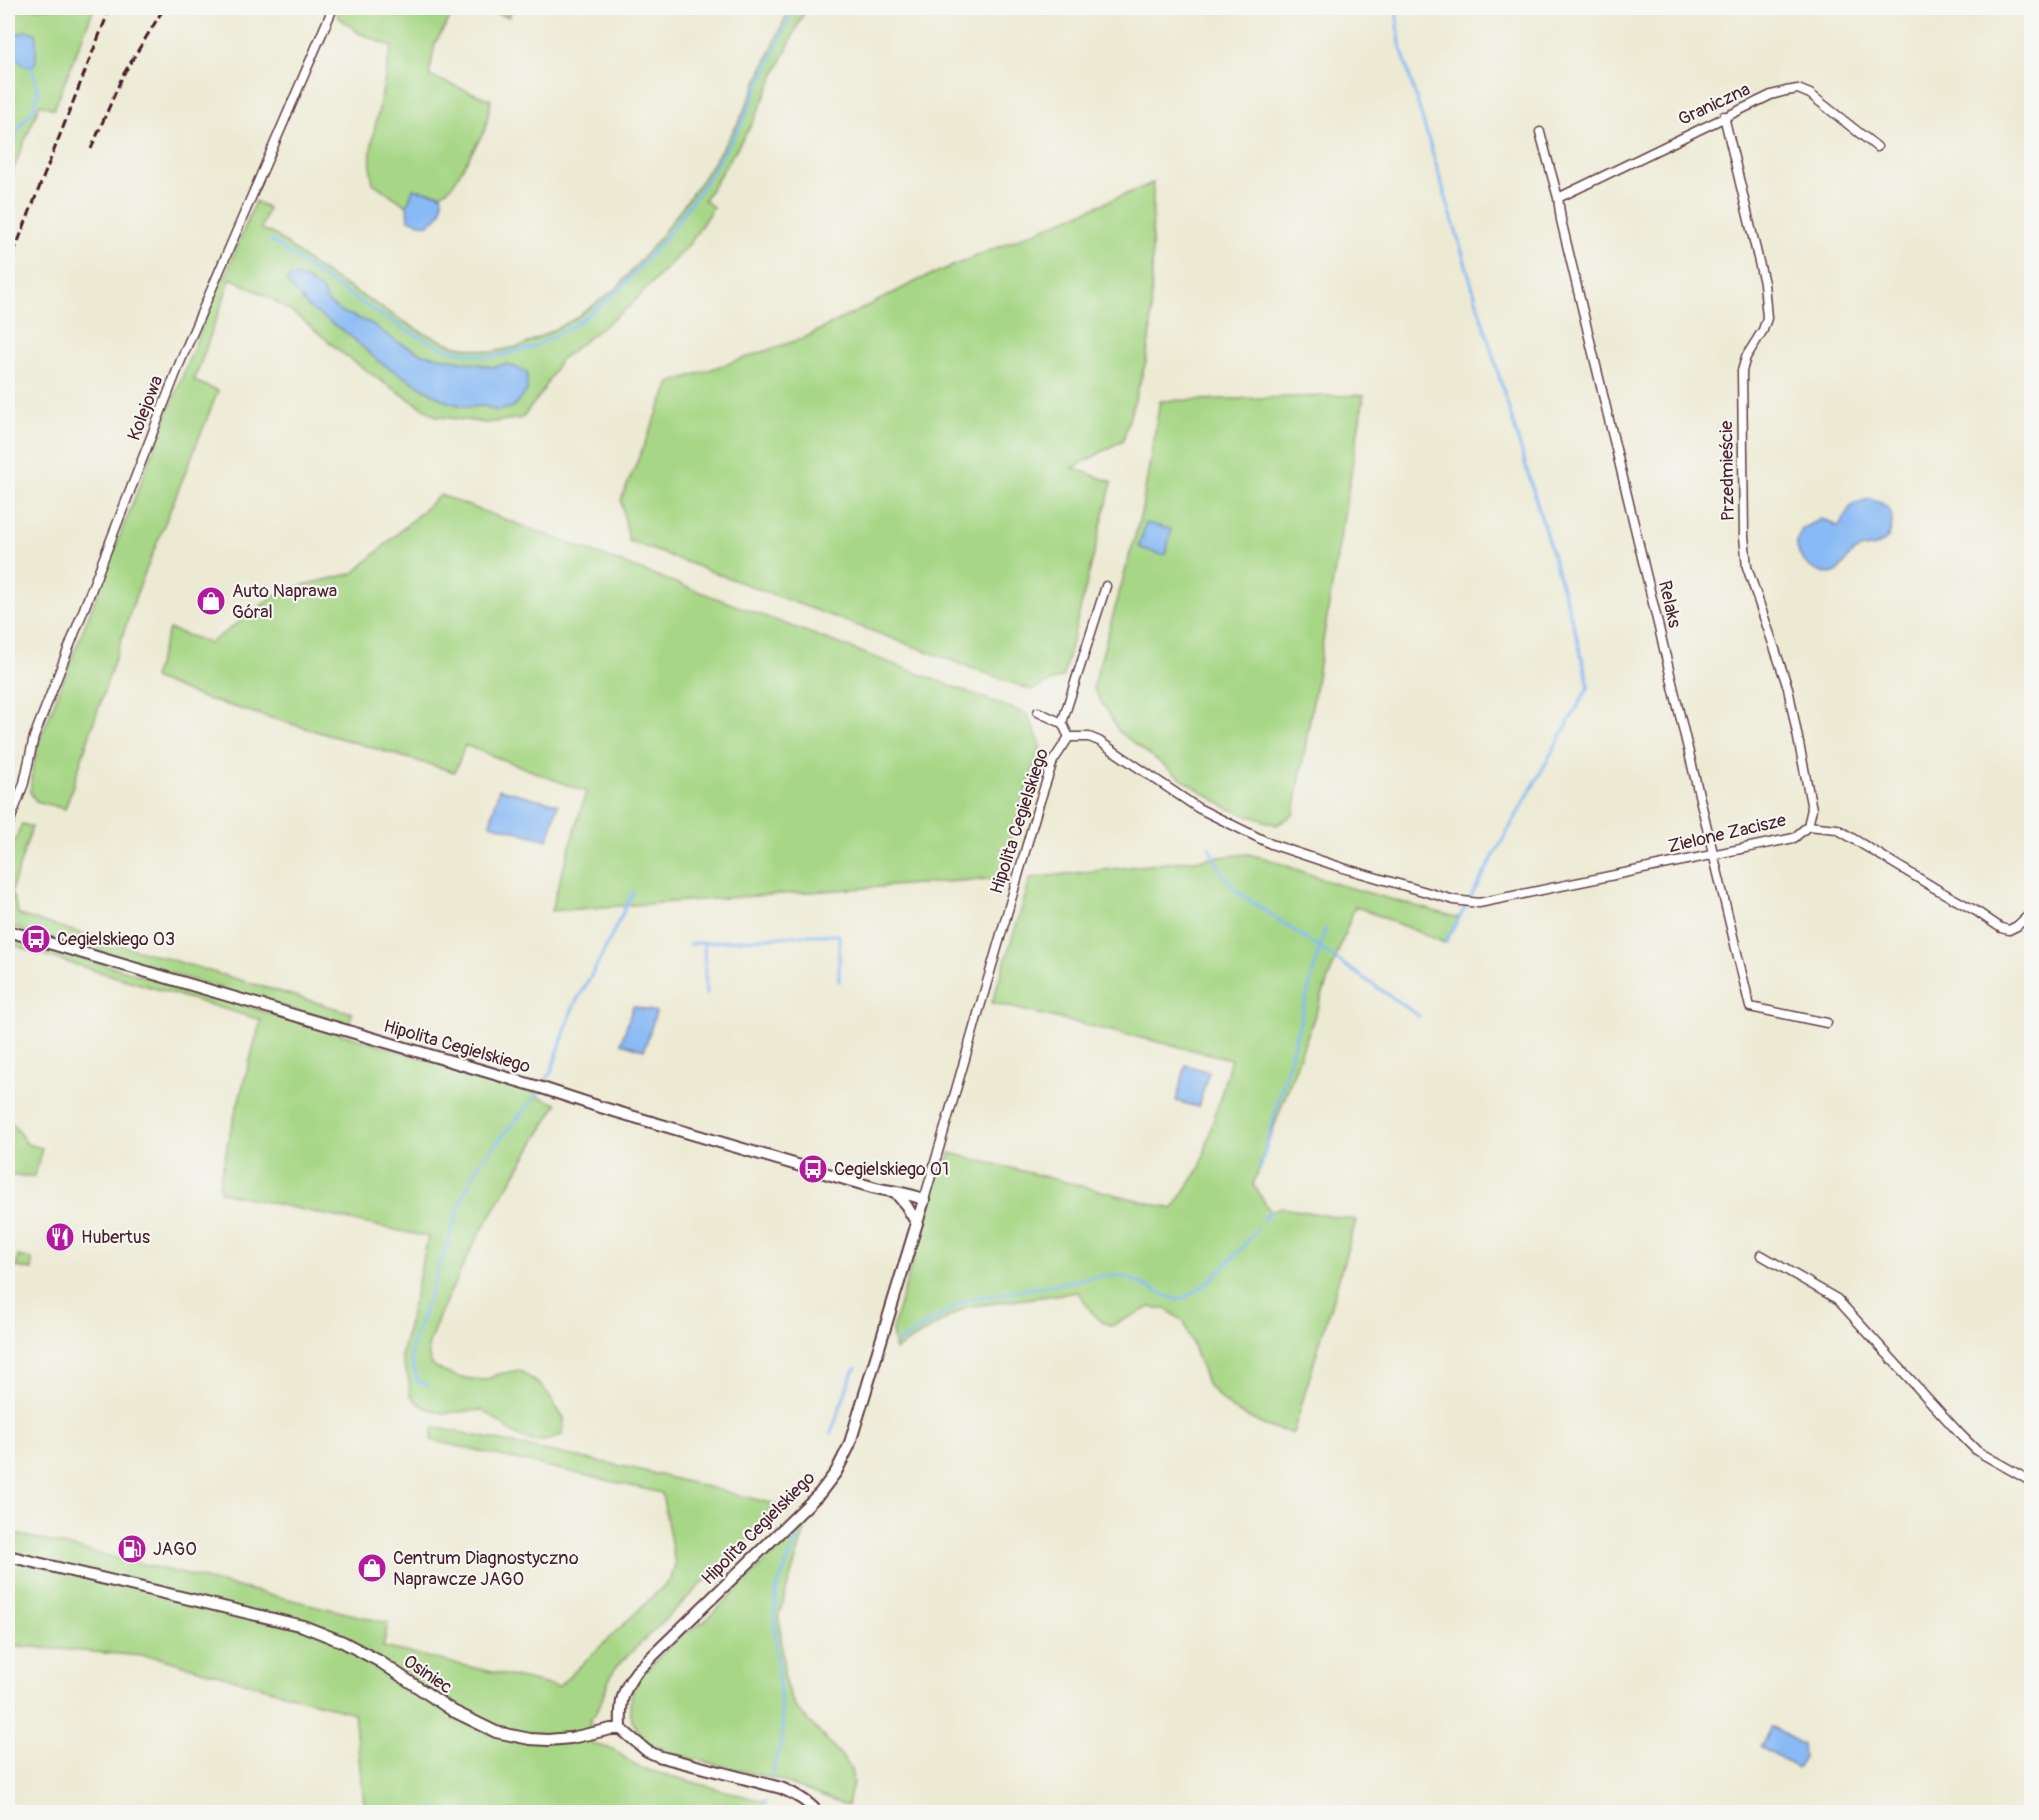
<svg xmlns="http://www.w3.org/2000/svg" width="2039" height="1820" font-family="Pangolin,sans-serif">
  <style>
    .green { fill: #a7d786; stroke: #787b58; stroke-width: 1.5 }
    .water { fill: #88baf5; stroke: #696c90; stroke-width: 1.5 }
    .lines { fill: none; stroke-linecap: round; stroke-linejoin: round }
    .stream { stroke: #88baf5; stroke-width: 3 }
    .minor-casing { stroke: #623d44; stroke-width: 11 }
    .tertiary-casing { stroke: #623d44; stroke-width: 14 }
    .minor { stroke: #fff; stroke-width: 8 }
    .tertiary { stroke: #fff; stroke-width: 10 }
    .rail { stroke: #4a1f2b; stroke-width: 3; stroke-dasharray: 9 4.5; stroke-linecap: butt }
    .labels { text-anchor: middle; stroke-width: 4.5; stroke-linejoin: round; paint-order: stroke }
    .street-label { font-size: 18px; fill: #4a1f2b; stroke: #f6f6f2 }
    .poi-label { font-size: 18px; fill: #4a1f2b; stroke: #f6f6f2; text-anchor: start }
  </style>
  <rect width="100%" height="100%" fill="#f6f6f2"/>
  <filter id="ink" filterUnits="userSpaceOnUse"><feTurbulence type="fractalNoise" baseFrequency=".0167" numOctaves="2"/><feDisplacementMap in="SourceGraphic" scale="12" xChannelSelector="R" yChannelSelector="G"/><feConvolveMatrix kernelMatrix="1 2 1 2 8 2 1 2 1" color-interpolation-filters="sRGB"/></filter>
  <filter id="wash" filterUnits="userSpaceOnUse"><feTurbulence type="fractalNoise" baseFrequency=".008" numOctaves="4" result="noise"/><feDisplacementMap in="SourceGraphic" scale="24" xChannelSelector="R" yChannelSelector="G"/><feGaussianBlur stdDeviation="1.35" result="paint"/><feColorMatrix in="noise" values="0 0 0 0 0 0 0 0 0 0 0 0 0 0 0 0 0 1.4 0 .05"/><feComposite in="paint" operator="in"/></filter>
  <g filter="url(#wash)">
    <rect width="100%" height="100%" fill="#edead4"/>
    <path class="green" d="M8 8H94L54 109 40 104 8 182Z
      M341 8H471L452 15 435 43 429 76 491 100 485 130 452 186 441 194 413 189 407 206 373 183C366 154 376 127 381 98 385 81 387 64 392 47L359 33 337 16Z
      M479 8H513L508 17Z
      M790 8H806L752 124 704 200 713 207 691 242 631 305 560 360 541 394 522 418 486 423 436 416 381 381 342 353 303 320 270 298 231 278 194 381 218 391 136 595 65 809 36 801 30 792 33 767 39 742 217 288 226 275 255 201 268 208 261 229 275 235 317 268 419 331 452 345 492 352 522 346 573 320 618 287 661 236 702 180 739 122Z
      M1153 183 1151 328 1146 361 1123 440 1073 468 1112 482 1063 677 1031 690 629 541 621 500 670 383 804 338 921 279Z
      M1364 395 1294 814 1277 825 1229 809 1185 781 1119 732 1093 688 1141 514 1160 401Z
      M440 495 1027 714 1041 745 999 878 551 911 586 792 465 745 455 772 200 697 153 678 169 629 210 643 283 590 354 573Z
      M22 824 32 827 11 892 19 915 352 1013 349 1026 39 935V933L35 932 34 934 8 925V857Z
      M1247 854 1268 859 1336 884 1459 918 1445 943 1355 906 1253 1184 1270 1211 1282 1208 1356 1220 1293 1433 1265 1426 1232 1409 1208 1386 1184 1322 1166 1309 1150 1307 1111 1326 1095 1317 1078 1292 966 1307 895 1350 892 1330 940 1169H946L950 1153 1173 1209 1200 1168 1231 1059 992 1003 1031 878Z
      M8 936 67 954V956L71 957 72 955 539 1092 537 1096 557 1104 473 1245 439 1316 428 1346 430 1364 444 1372 461 1378 485 1380 499 1374 519 1370 543 1387 564 1419 563 1434C527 1454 511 1430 483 1410L444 1413 426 1408 418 1403 410 1395 409 1380 401 1357 428 1237 221 1192 219 1185 230 1133 261 1020 33 952 12 944 8 945Z
      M8 1117 27 1144 42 1148 35 1176H8Z
      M18 1256 32 1259V1270L16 1267Z
      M434 1427 640 1470 782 1506 617 1666C603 1684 605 1705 590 1720L592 1744 613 1749 636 1766 644 1769 766 1802 764 1812H365L354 1713 156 1657 8 1645V1532L388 1623 383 1647 558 1687 671 1579 675 1564 662 1493 431 1440Z
      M800 1521 807 1523 779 1615 785 1683 795 1707 838 1752 851 1768 853 1783 847 1806 779 1780 676 1755 646 1742 632 1721 630 1706 633 1690 640 1676 680 1636 705 1621 784 1543Z"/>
    <path class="water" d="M377 8H411L408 15 396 16Z
      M26 31 36 33V61L32 67 23 65 8 50V38Z
      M413 189 441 194C445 209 439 219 426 225L408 219 407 206Z
      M291 276 306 279 322 290 327 301 340 311 370 323 396 341 423 354 493 367 507 364 527 372V391L513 407 497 411 484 406 468 407 447 402 379 362 348 334 309 308 286 281Z
      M1870 499C1876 501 1883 503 1887 507 1896 518 1892 538 1880 544 1872 549 1861 546 1854 552 1847 557 1843 569 1836 572 1819 580 1795 559 1797 543 1797 538 1800 533 1802 529L1821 519 1831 522 1835 526 1840 525 1852 504Z
      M1146 523 1170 529 1171 531 1166 554 1163 555 1141 548 1139 546Z
      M499 789 558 804 548 840 490 824Z
      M633 1006 656 1012 644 1050 621 1043Z
      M1186 1065 1209 1072 1198 1107 1176 1101Z
      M1771 1727 1803 1745 1804 1757 1797 1768 1760 1747Z"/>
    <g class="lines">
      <path class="stream" d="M8 8H17
        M1396 8 1400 44 1576 634 1589 686 1445 943
        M8 142 34 108 38 92 32 67
        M271 240 313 271 354 298 410 332 449 350 492 357 531 348 575 325 620 289 666 237 704 184 741 125 794 8
        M1209 847 1225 878 1238 892 1419 1016
        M704 943 706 994
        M689 944 805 935H839V981
        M543 1085 551 1072 573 1007 597 965 633 892
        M1260 1169 1325 929
        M1263 1220 1270 1211
        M898 1343 965 1300 1101 1276C1108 1276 1117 1275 1124 1277 1142 1281 1158 1295 1176 1299 1194 1302 1248 1244 1257 1228
        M428 1385 417 1381 411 1359V1347L431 1292 463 1196 477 1167 540 1091
        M831 1433 853 1371 856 1368
        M772 1774 783 1735 774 1617 777 1588 798 1537
        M764 1812 766 1802"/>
    </g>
  </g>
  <g filter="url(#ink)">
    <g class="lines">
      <g class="minor-casing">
        <path id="minor" d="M1724 116 1764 283 1767 318 1763 330 1746 357 1742 371 1744 536 1747 567 1788 688 1812 809 1808 826
          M1540 132 1558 198 1561 220 1750 1007 1827 1023
          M1558 198 1771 95 1786 91 1798 89 1810 94 1877 147
          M1038 712 1062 723
          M1069 737 1062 723 1106 586
          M8 826 24 783 34 737 181 360 333 8
          M924 1200 1037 810 1053 761 1069 737H1089L1099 741 1198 808 1271 844 1343 868 1454 900 1479 903 1794 838 1808 826 1837 829 1938 890 1976 911 2001 928 2009 930 2017 926 2032 912
          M1761 1255 1837 1299 1959 1433 1977 1451 2032 1482"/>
      </g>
      <g class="tertiary-casing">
        <path id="tertiary" d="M8 931 542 1088 597 1106 872 1187C890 1192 908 1192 924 1200L849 1446 836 1472 820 1493 637 1671C621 1692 620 1703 621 1729
          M896 1193 906 1205 916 1222
          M8 1556 303 1626 343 1642 379 1661 453 1711 496 1732 530 1739 548 1740 571 1738 611 1729H621L647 1751 658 1756 781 1788C795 1794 808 1801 817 1812"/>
      </g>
      <use href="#minor" class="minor"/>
      <use href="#tertiary" class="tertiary"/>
      <path class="rail" d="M91 149 123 75 164 8
        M8 267 110 8"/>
    </g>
  </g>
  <defs>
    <g id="shop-disc" transform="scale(1.5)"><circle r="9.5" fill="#b5179e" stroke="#f6f6f2"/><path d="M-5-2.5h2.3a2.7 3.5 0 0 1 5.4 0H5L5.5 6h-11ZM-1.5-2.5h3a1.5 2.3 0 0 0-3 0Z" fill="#fff"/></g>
    <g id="bus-disc" transform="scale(1.5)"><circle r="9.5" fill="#b5179e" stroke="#f6f6f2"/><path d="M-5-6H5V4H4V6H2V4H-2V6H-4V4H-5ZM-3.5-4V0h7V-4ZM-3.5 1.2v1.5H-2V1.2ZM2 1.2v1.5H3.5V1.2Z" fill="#fff"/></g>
    <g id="restaurant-disc" transform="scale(1.5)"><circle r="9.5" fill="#b5179e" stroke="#f6f6f2"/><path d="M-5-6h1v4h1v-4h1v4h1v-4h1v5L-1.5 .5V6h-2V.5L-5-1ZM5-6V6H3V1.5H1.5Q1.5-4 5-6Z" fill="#fff"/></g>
    <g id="fuel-disc" transform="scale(1.5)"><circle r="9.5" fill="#b5179e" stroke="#f6f6f2"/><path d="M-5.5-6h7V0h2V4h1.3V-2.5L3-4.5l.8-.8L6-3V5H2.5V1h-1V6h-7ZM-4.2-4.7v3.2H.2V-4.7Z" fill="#fff"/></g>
  </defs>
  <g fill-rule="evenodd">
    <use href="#shop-disc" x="211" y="601"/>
    <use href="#bus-disc" x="36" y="939"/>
    <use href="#bus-disc" x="813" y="1169"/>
    <use href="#restaurant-disc" x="60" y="1237"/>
    <use href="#fuel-disc" x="132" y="1549"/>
    <use href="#shop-disc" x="372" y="1568"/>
  </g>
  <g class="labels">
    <g class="street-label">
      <text transform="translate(1714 104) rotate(-25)" y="6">Graniczna</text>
      <text transform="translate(145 408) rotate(-69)" y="6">Kolejowa</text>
      <text transform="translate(1727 471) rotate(-91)" y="6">Przedmieście</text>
      <text transform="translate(1670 604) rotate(77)" y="6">Relaks</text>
      <text transform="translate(1019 821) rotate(-72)" y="6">Hipolita Cegielskiego</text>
      <text transform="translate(1727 833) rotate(-13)" y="6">Zielone Zacisze</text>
      <text transform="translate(457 1046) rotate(16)" y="6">Hipolita Cegielskiego</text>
      <text transform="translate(758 1528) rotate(-45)" y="6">Hipolita Cegielskiego</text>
      <text transform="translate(428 1674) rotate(34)" y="6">Osiniec</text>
    </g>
    <g class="poi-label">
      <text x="232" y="597">Auto Naprawa<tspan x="232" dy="21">Góral</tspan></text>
      <text x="57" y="945">Cegielskiego 03</text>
      <text x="834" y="1175">Cegielskiego 01</text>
      <text x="81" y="1243">Hubertus</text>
      <text x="153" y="1555">JAGO</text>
      <text x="393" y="1564">Centrum Diagnostyczno<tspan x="393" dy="21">Naprawcze JAGO</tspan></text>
    </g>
  </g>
  <rect width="2039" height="1820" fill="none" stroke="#f6f6f2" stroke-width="30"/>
</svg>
